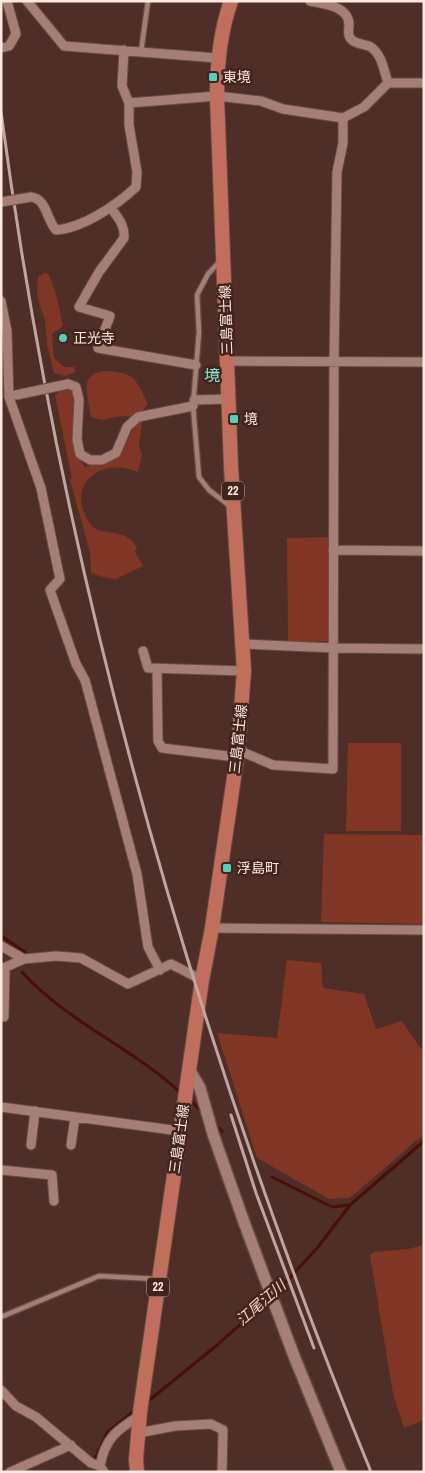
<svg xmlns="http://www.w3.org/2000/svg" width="425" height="1473" font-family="'Archivo Narrow','Noto Sans JP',sans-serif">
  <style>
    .green { fill: #813525 }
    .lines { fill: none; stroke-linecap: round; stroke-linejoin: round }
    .stream { stroke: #4a1005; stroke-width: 3 }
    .service-casing { stroke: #684c46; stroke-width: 7 }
    .minor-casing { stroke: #684c46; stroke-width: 11 }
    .tertiary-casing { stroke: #684c46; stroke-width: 14 }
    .primary-casing { stroke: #684c46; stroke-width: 16 }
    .service { stroke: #a57f76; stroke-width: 4.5 }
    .minor { stroke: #a57f76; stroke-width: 9 }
    .tertiary { stroke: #a57f76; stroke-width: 11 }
    .primary { stroke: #c26e5c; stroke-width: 14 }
    .rail { stroke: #bfa7a0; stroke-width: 3 }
    .minor-bridge-casing { stroke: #684c46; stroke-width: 11; stroke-linecap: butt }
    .minor-bridge { stroke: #a57f76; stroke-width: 9 }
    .poi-dot { fill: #59cebe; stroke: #43241d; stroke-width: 2 }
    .labels { text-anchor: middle; stroke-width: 5; stroke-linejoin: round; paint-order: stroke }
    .shield { fill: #43241d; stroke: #c5ada7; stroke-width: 1 }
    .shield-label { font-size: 12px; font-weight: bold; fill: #fde8e2 }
    .poi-label { font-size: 14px; fill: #fde8e2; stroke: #43241d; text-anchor: start }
    .street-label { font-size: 14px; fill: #fde8e2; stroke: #43241d }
    .water-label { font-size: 15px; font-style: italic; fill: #fecec3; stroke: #43241d }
    .quarter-label { font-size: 16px; fill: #80e8d9; stroke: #43241d }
  </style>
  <rect width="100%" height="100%" fill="#4e2e27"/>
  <path class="green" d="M46 272C55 281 60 313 63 326L52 334 54 358 64 367H74L76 372 65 376 54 373 47 345 45 320 40 307 37 291 38 277Z
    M103 371C134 372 135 377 148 404 134 422 133 414 115 417 102 419 107 422 91 417 90 412 89 407 88 401 86 385 84 374 103 371Z
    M66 387H74L77 416 75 453 85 467 119 457 136 423 142 422 139 446 142 454 138 472C98 455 63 488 91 525 99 535 119 530 130 539 133 541 135 545 137 547L135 552 143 566 116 579 103 577 91 573 90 552 70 480 72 479 55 395Z
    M329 537V641L288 643 287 538Z
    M348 743H401V831H346Z
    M324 834 424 835V924L321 922Z
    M287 960 321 963 323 988 364 994 376 1029 402 1021 421 1049 424 1048V1134L350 1198 329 1199 257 1158 217 1033 277 1038Z
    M424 1245V1420L404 1428 393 1394 370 1255 375 1252 408 1249Z"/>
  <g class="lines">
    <path class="stream" d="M1 936 25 952
      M22 972C67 1022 133 1048 182 1094
      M189 1099 202 1112
      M214 1123 222 1131
      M272 1177 332 1207 349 1205
      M275 1294 318 1247 350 1205 424 1141
      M147 1402 216 1346 270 1298
      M95 1459 107 1433 135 1410"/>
    <g class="service-casing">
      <path id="service" d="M141 52 148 1
        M221 260 208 274 197 295 199 332 193 406 199 477 209 490 230 506
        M1 1317 99 1276 157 1279"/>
    </g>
    <g class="minor-casing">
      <path id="minor" d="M27 1 64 46 217 58
        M310 1C324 4 349 6 349 25 349 30 347 35 351 39 355 44 363 44 369 46 382 53 384 71 388 83
        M1 48 9 46 16 34 7 1
        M129 103 217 96 261 101 283 109 343 118
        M31 197C47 199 46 219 56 230 83 228 117 205 136 187L137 172 129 125V103L122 86 124 50
        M111 208C118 218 125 225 124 238L99 272 79 307 110 316 98 348 196 365
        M1 301 7 331 9 397 41 488 60 579 50 590 76 664 85 680 137 874 148 947 160 970
        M227 361 424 362
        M68 384 76 387 79 400 77 439 80 454 90 460H102L116 453 127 427 138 417 193 406
        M194 400 228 399
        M333 550 424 551
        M243 644 334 648 424 649
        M143 651 148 668 244 671
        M157 669 158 741 162 748 236 757
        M238 750 273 765 333 769 334 362 337 172 343 143V118L364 107 388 83H424
        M212 928 424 930
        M1 946 24 959
        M1 969 24 959 56 956 81 958 128 984 171 964 202 980
        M4 1017 5 969
        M1 1107 180 1131
        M31 1145 35 1111
        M71 1145 75 1117
        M1 1170 52 1175 54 1201
        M1 1390 16 1406 36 1417 91 1463 100 1466 104 1472
        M138 1433 175 1426 211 1424 223 1430 222 1472
        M100 1466C105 1438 117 1430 139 1416
        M10 1472 71 1445"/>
    </g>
    <g class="tertiary-casing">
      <path id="tertiary" d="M189 1069 200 1088 213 1134 245 1225 294 1356 341 1472"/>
    </g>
    <g class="primary-casing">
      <path id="primary" d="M137 1472 136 1459 140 1412 202 980 212 928 238 750 244 671 231 467 217 96C217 64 220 32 231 1"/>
    </g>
    <use href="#service" class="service"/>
    <use href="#minor" class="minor"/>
    <use href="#tertiary" class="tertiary"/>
    <use href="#primary" class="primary"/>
    <path class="rail" d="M1 112C63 579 193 1036 371 1472
      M231 1115 256 1193 314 1348"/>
    <g class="minor-bridge-casing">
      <path id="minor-bridge" d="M1 202 31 197
        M16 395 68 384"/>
    </g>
    <use href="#minor-bridge" class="minor-bridge"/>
  </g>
  <g class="poi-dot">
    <rect x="208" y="72" width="10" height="10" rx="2.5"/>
    <circle cx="63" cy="338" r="5"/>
    <rect x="229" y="414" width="10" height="10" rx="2.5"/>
    <rect x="222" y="863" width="10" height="10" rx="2.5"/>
  </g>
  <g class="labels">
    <g class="shield">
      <rect x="222" y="481.5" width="22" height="19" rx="4"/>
      <rect x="147" y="1277.5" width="22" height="19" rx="4"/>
    </g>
    <g class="shield-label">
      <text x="233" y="495">22</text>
      <text x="158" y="1291">22</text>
    </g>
    <g class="poi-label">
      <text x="223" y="82">東境</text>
      <text x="73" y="343">正光寺</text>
      <text x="244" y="424">境</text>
      <text x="237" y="873">浮島町</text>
    </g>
    <g class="street-label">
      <text transform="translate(226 320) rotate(-92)" y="5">三島富士線</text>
      <text transform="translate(238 739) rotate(-84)" y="5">三島富士線</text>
      <text transform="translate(179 1139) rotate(-82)" y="5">三島富士線</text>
    </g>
    <g class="water-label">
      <text transform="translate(261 1303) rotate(-41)" y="5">江尾江川</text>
    </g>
    <g class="quarter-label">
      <text x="212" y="381">境</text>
    </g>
  </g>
  <rect width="425" height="1473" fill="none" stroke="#fde8e2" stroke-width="5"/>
</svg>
